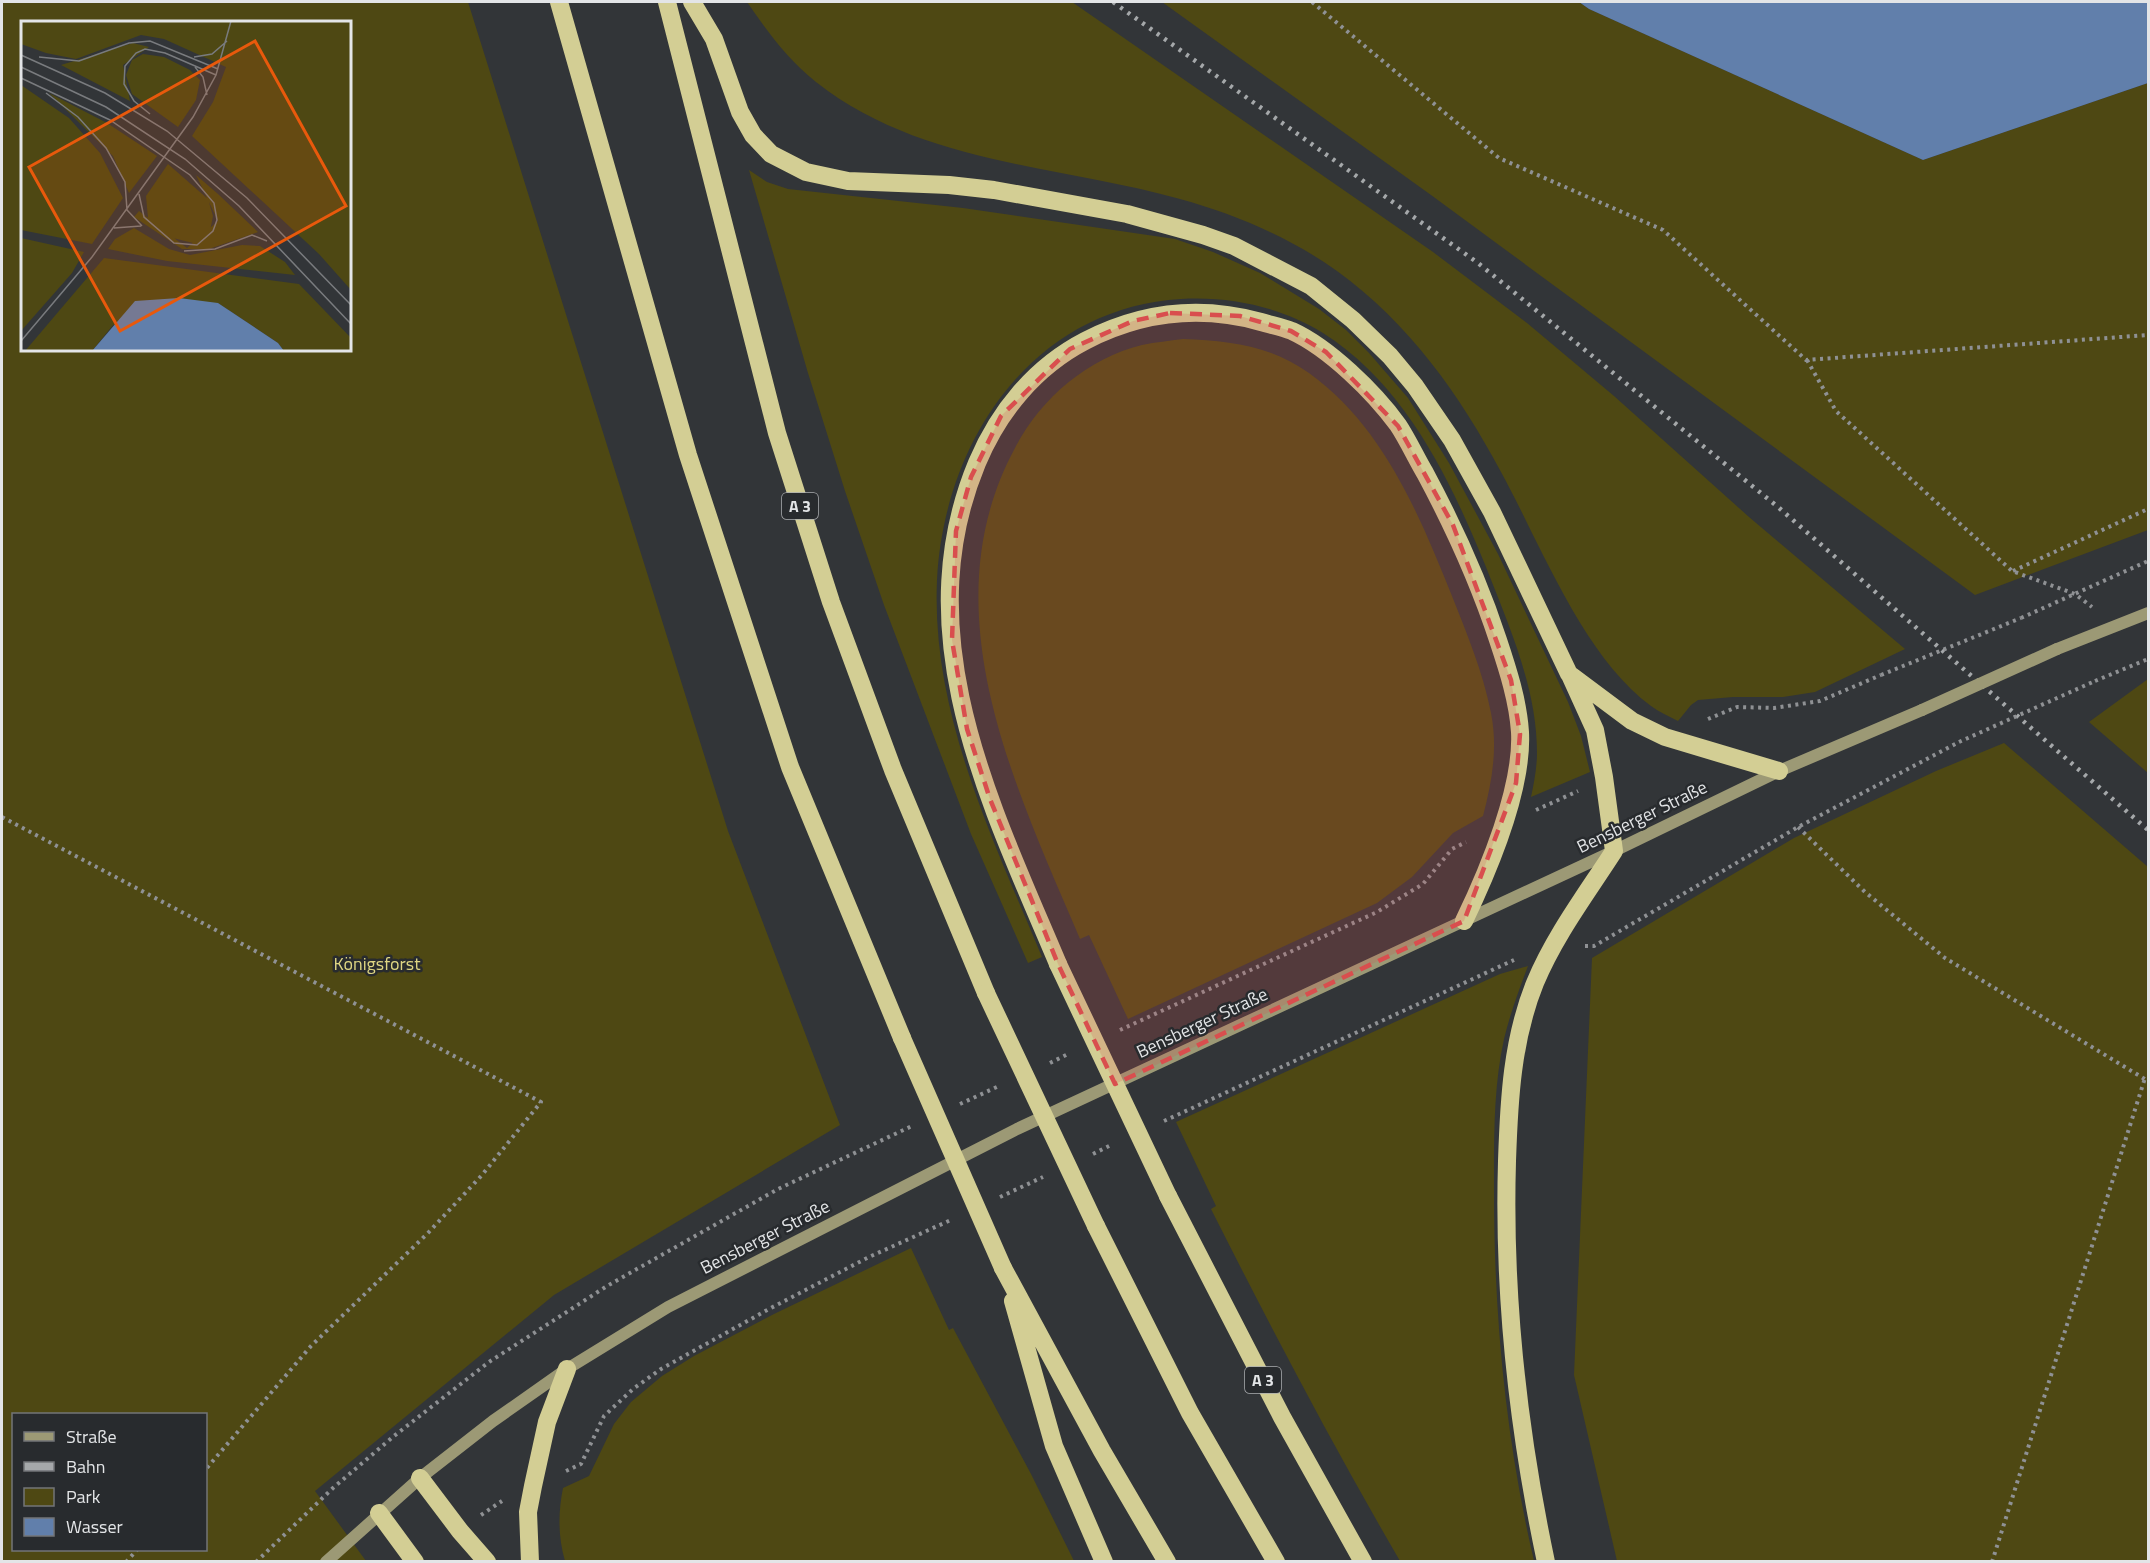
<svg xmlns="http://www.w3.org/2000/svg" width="2150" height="1563" font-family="'Titillium Web',sans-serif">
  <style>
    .green { fill: #4e4813; fill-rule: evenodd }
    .water { fill: #617fab }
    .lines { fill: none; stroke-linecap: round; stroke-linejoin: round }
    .path { stroke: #8f9194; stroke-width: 4; stroke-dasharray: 3 4.5; stroke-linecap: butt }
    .secondary { stroke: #9c9975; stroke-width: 12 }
    .motorway { stroke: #d3ce94; stroke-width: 18 }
    .rail { stroke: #a5a8aa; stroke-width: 4.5; stroke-dasharray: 3 6; stroke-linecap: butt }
    .path-bridge { stroke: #8f9194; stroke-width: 4; stroke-dasharray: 3 4.5; stroke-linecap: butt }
    .secondary-bridge { stroke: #9c9975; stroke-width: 12 }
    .motorway-bridge { stroke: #d3ce94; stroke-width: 18 }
    .marked { fill: #d94e4e; fill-opacity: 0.2; stroke: #d94e4e; stroke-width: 4.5; stroke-dasharray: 12 8; stroke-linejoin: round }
    .labels { text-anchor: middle; stroke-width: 5; stroke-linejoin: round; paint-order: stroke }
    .shield { fill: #282b2e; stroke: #abadb0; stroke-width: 1.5 }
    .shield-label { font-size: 16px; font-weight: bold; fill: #e3e5e7 }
    .street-label { font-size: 18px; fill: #e3e5e7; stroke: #282b2e }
    .park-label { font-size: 18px; fill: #dfd683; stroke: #282b2e }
    .inset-road { fill: none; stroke: #797b7e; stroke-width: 1.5 }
    .view { fill: #e8590c; fill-opacity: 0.15; stroke: #e8590c; stroke-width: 3 }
    .inset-edge { fill: none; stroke: #e3e5e7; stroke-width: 3 }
  </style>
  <rect width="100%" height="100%" fill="#323538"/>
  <path class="green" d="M2 2H468L728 831 840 1125 554 1295 315 1491 366 1561 2 1562ZM22 22H350V350H22ZM14 1414H206V1550H14Z
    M747 2H1072L1433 252 1527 323 1614 396 1749 517 1905 649 1815 692 1783 697H1733L1698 700 1691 705 1678 721C1669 716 1659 712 1651 706 1583 656 1541 545 1501 472 1460 395 1409 323 1337 271 1291 238 1235 214 1180 199 1057 165 920 164 816 82 788 60 767 31 747 2Z
    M1162 2H1579L1589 9 1923 160 2148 83V530L1975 595 1431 195Z
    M749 170 767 182 788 189 963 208 1175 239 1213 252 1260 273 1319 309 1346 330 1369 353 1408 398 1449 463 1498 554 1568 702 1581 736 1590 772 1531 797C1534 783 1537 767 1537 753 1537 688 1509 626 1486 567 1450 479 1406 386 1323 333 1281 307 1230 296 1181 299 1032 308 944 441 937 580 931 713 992 837 1042 957L1028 963 971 834 884 605 845 491 808 373Z
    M1183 339C1229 341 1270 345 1309 373 1383 426 1419 514 1452 596 1467 634 1483 672 1491 713 1498 748 1492 782 1483 816L1453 833 1412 877 1377 903 1128 1019 1089 935 1080 939C1015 786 928 609 1015 448 1040 399 1088 358 1142 345 1156 342 1169 341 1183 339Z
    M2148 679V773L2089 722Z
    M2004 743 2148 867V1561H1617L1574 1375 1592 958 1794 838 1936 771Z
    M1528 966C1519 990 1510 1014 1504 1039 1493 1089 1494 1142 1494 1193 1494 1317 1506 1441 1534 1561H1400C1333 1446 1271 1328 1211 1209L1216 1206 1176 1122 1500 974Z
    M911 1248 949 1330 953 1328 1031 1474 1074 1561H565C558 1537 558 1513 563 1488L589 1476 614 1424 631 1402 662 1376 694 1356 774 1314Z"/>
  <path class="water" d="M1579 2H2148V83L1923 160 1589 9Z"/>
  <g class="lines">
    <path class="path" d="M1312 2 1499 158 1663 230 1806 360 2148 335
      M1807 360 1836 411 2012 571 2075 594 2092 607
      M2013 571 2148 509
      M2021 618 2148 561
      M2095 681 2148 659
      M1708 719 1737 707 1774 708 1820 701 1881 675
      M1536 810 1578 791
      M2 817 541 1102 482 1175 428 1233 311 1346 206 1469
      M1798 827 1865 892 1945 958 2148 1081
      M1585 946H1594L1798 827 1959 742
      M1120 1030 1377 912 1423 884 1452 849 1466 842
      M1050 1063 1070 1053
      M960 1104 999 1086
      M1164 1121 1514 960
      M1093 1154 1113 1144
      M1000 1197 1043 1177
      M566 1471 581 1464 604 1416 633 1389 661 1369 769 1309 869 1257 953 1219
      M481 1515 502 1501
      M126 1562 137 1550
      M256 1562 333 1488 394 1436 489 1362 607 1286 778 1189 912 1126
      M1992 1562 2145 1078"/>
    <path class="secondary" d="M2057 649 2148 613
      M326 1562 420 1478 493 1421 567 1369 668 1307 1017 1129 1614 851 1779 771 1922 710"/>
    <path class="motorway" d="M559 2 688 455 790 767 902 1038
      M667 2 777 433 831 602 893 770 986 993
      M692 2 714 39 740 112 753 135 771 154 806 172 848 181 949 185 994 190 1127 214 1203 235 1234 246 1311 286 1353 320 1390 356 1415 386 1452 440 1492 512 1569 674 1632 721 1665 737 1779 771
      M1058 964C991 805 905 636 977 463 999 411 1035 367 1085 341 1141 312 1200 305 1261 322 1271 325 1282 327 1292 331 1329 348 1374 392 1398 425 1408 440 1416 458 1425 473 1454 527 1479 582 1498 640 1508 670 1518 701 1520 732 1523 788 1488 871 1464 921
      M1168 1196 1282 1417 1363 1562
      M1096 1226 1190 1413 1276 1562
      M1003 1268 1102 1451 1167 1562
      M1013 1301 1054 1446 1104 1562
      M420 1478 460 1531 487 1562
      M379 1513 415 1562
      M530 1562 528 1512 533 1486 547 1422 567 1369
      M1546 1562C1518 1430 1503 1296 1507 1161 1509 1100 1512 1040 1535 983 1555 935 1587 893 1614 851L1604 777 1595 730 1570 675"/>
    <path class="rail" d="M1113 2 1478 263 1778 507 2148 830"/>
    <path class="path-bridge" d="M1881 675 2021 618
      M1959 742 2095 681"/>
    <path class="secondary-bridge" d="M1922 710 2057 649"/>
    <path class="motorway-bridge" d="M1058 964 1168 1196
      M986 993 1096 1226
      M902 1038 1003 1268"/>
  </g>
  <path class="marked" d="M1170 313 1240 316 1291 331 1326 352 1398 426 1453 525 1511 680 1520 734 1516 783 1464 921 1115 1084 1058 964 990 799 967 729 952 640 956 531 971 477 1001 416 1070 349 1133 321Z"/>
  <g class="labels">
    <g class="shield">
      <rect x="782" y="493" width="36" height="26" rx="4.5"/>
      <rect x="1245" y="1367" width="36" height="26" rx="4.5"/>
    </g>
    <g class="shield-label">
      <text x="800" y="512">A 3</text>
      <text x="1263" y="1386">A 3</text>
    </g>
    <g class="street-label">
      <text transform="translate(1642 817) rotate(-26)" y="6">Bensberger Straße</text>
      <text transform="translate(1202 1023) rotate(-25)" y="6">Bensberger Straße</text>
      <text transform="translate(765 1237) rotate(-27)" y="6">Bensberger Straße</text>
    </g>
    <g class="park-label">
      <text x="377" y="970">Königsforst</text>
    </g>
  </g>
  <g transform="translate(21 21)">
    <rect width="330" height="330" fill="#323538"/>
    <path d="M0 0H330V269L298 233 171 115 192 81 205 46 143 18 120 14 55 38 25 32 0 23ZM112 22 128 26 102 44 109 80 40 44ZM122 33 143 36 169 49 179 59 175 79 157 106 111 73 105 54 111 39ZM0 64 48 97 79 132 102 177 71 223 0 209ZM28 72 86 102 136 135 108 172 92 135ZM147 143 187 178 192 195 189 210 172 222 152 217 127 197 125 175ZM175 154 197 173 237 211 188 228H161L113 196 118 190 166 227 197 200ZM113 207 148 228 169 234 221 224 239 225 264 241 274 254 146 240 87 228 94 218ZM0 217 63 231 51 252 0 310ZM83 237 278 263 330 317V330H263L257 322 197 282 92 304 71 330H4Z" fill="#4e4813"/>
    <path d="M158 277 197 282 257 322 263 330H71L114 280Z" fill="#617fab"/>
    <path class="inset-road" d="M0 34 84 72 146 110 226 177 330 284M18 36 58 40 108 22 129 20 197 48M173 36 191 33 206 20M0 46 85 86 164 138 218 185 330 303M174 46 182 56 186 74M0 57 89 99 169 154 193 182 196 199 192 210 176 224 153 222 123 196 118 173M25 72 57 96 85 127 104 161 106 189 121 205M129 93 113 80 103 63 104 45 115 32 124 28 144 32 195 54M93 207 120 205M163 230 194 228 231 214 246 220M0 320 71 236 172 96 195 54 210 0"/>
    <path class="view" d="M234 20 325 185 99 310 8 146Z"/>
    <rect width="330" height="330" class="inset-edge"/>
  </g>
  <rect width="2150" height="1563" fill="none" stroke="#e3e5e7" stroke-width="6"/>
  <rect x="12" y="1413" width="195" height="138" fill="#282b2e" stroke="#737578" stroke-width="1.5"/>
  <rect x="24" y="1432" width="30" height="9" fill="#9c9975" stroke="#737578" stroke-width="1.5"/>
  <text x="66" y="1443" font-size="18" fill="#e3e5e7">Straße</text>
  <rect x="24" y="1462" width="30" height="9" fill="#a5a8aa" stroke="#737578" stroke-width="1.5"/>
  <text x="66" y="1473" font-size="18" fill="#e3e5e7">Bahn</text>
  <rect x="24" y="1488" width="30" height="18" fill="#4e4813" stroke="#737578" stroke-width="1.5"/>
  <text x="66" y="1503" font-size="18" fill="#e3e5e7">Park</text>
  <rect x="24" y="1518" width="30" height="18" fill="#617fab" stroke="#737578" stroke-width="1.5"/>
  <text x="66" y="1533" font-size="18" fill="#e3e5e7">Wasser</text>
</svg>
